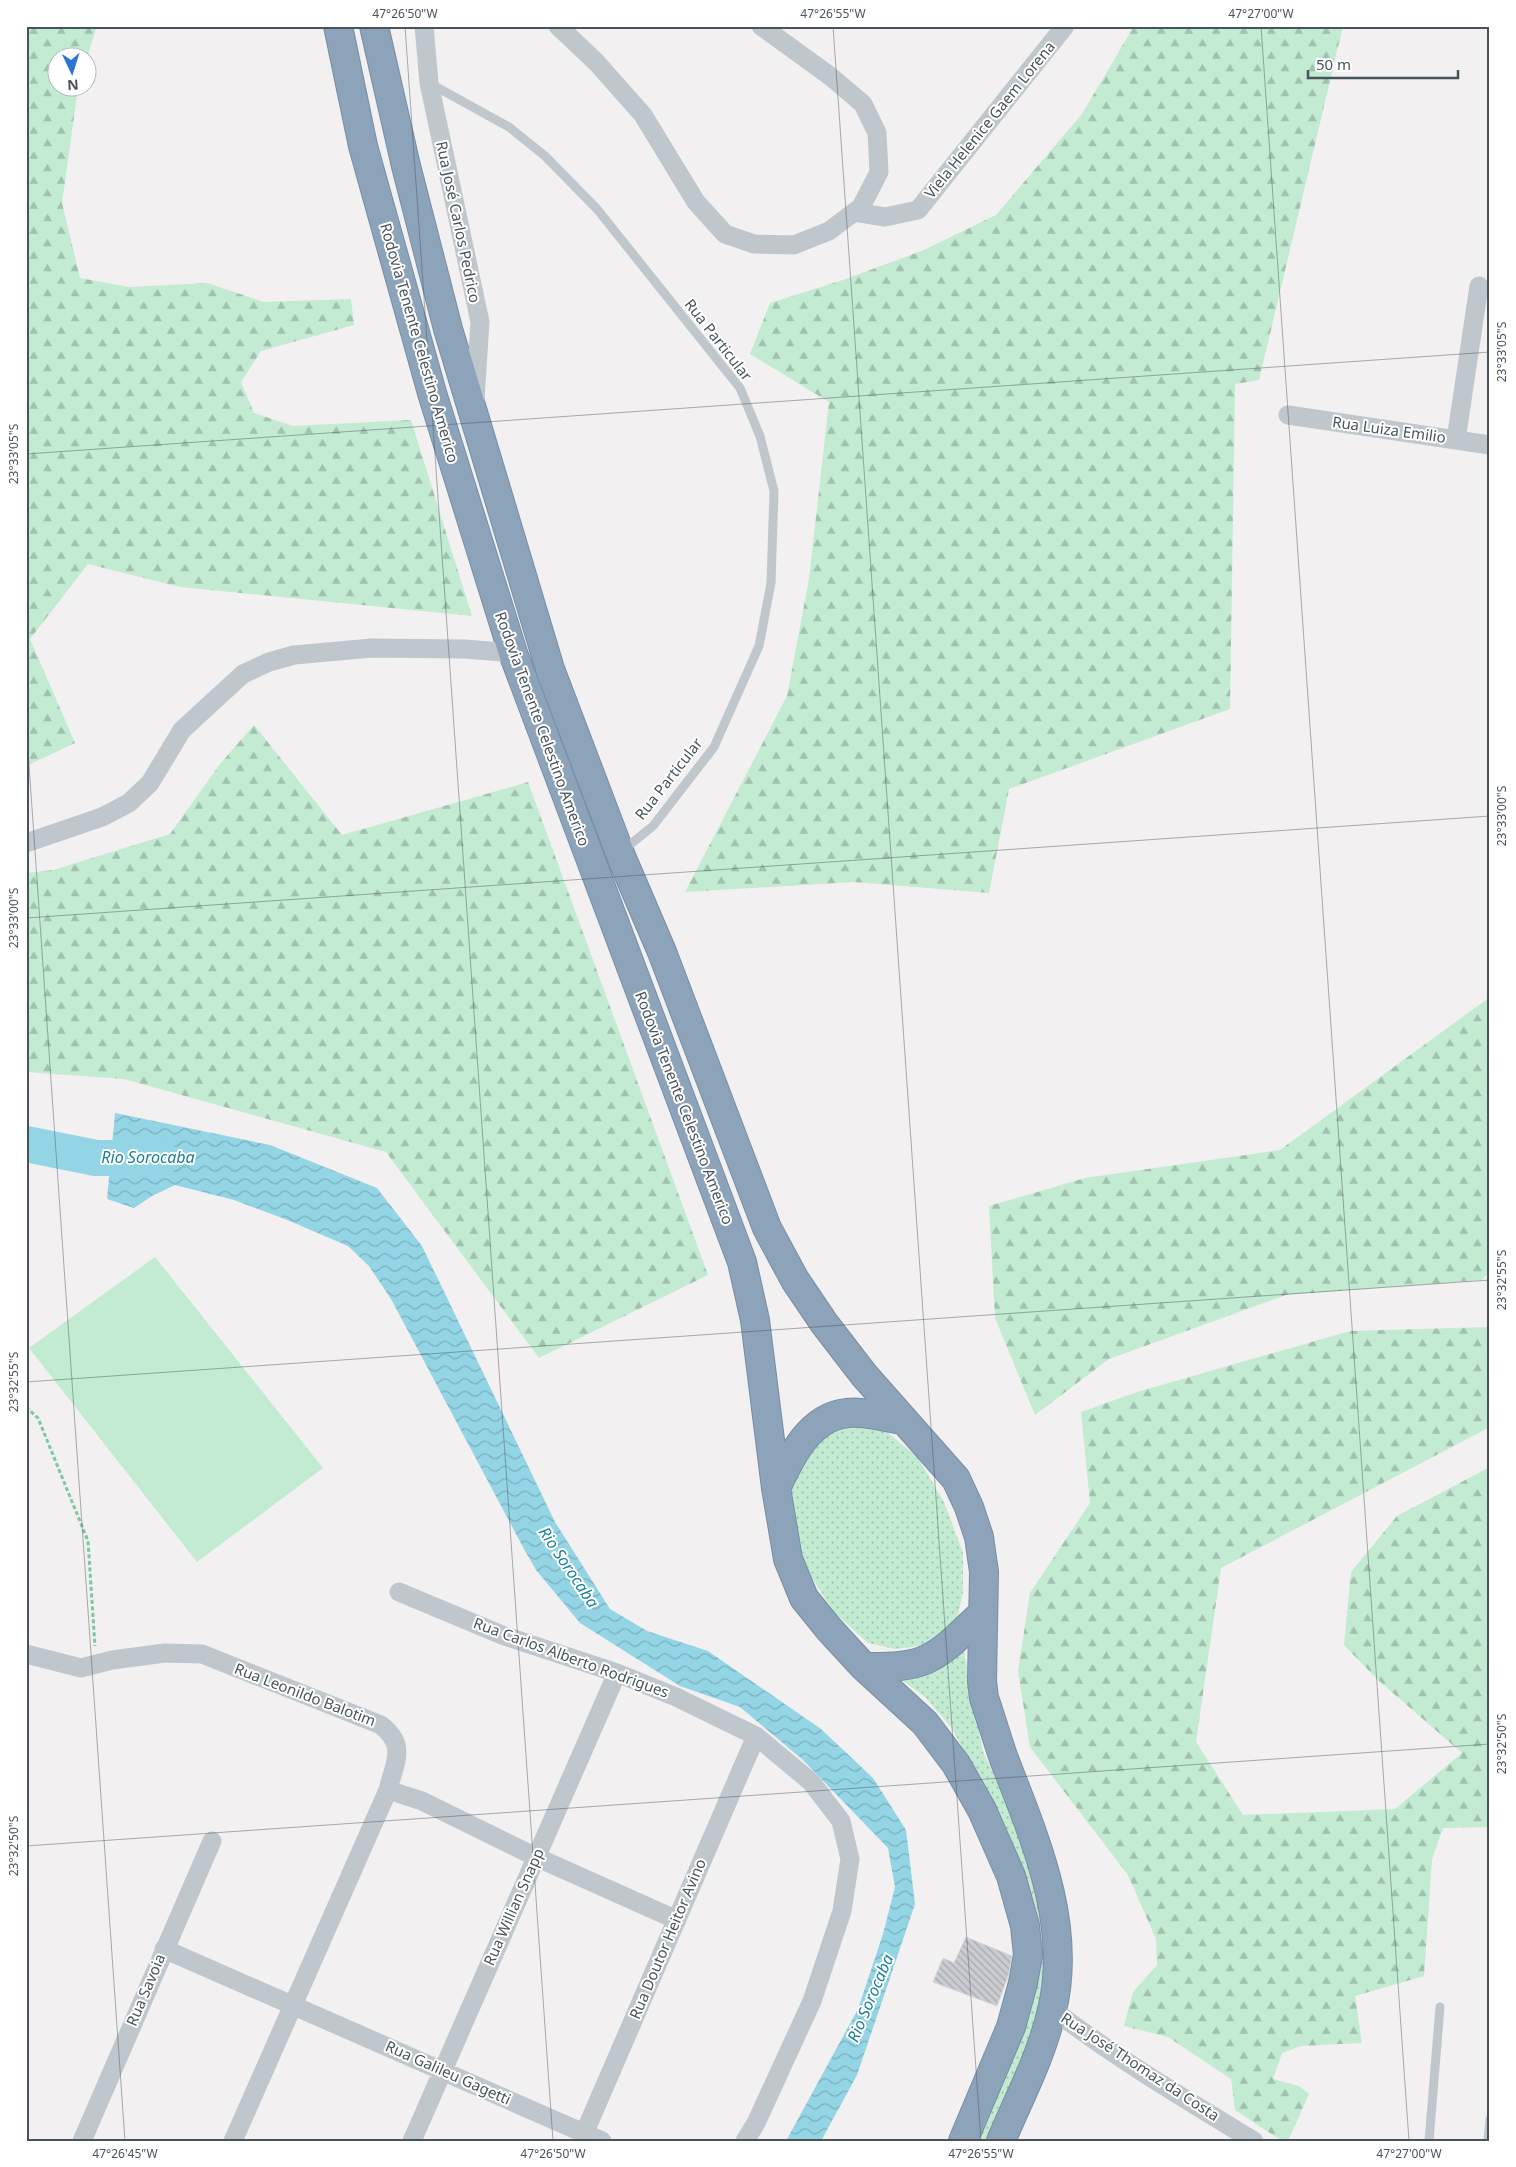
<svg xmlns="http://www.w3.org/2000/svg" width="1516" height="2167" font-family="'Noto Sans',sans-serif">
  <style>
    .forest { fill: url(#forest-firs) }
    .park { fill: url(#park-dots) }
    .pitch { fill: #c2ebd1 }
    .water { fill: url(#water-waves) }
    .lines { fill: none; stroke-linecap: round; stroke-linejoin: round }
    .river { stroke: #93d5e5; stroke-width: 36 }
    .building { fill: url(#building-back-hatch); stroke: #d4d6db }
    .highway-casing { stroke: #778ea6; stroke-width: 30 }
    .path { stroke: #7dc7a1; stroke-width: 3; stroke-dasharray: 4 2.5; stroke-linecap: butt }
    .lane { stroke: #bfc7cd; stroke-width: 9 }
    .street { stroke: #bfc7cd; stroke-width: 19 }
    .highway { stroke: #8ca3ba; stroke-width: 28 }
    .ticks { fill: none; stroke: #49535c; stroke-width: 1; stroke-opacity: 0.45 }
    .labels { text-anchor: middle; stroke-width: 4; stroke-linejoin: round; paint-order: stroke }
    .street-label { font-size: 15px; fill: #49535c; stroke: #fff }
    .water-label { font-size: 16px; font-style: italic; fill: #198098; stroke: #fff }
    .neatline { fill: none; stroke: #49535c; stroke-width: 2 }
    .ticks-label { font-size: 12px; text-anchor: middle; fill: #49535c }
  </style>
  <defs>
    <pattern id="forest-firs" width="22" height="20" patternUnits="userSpaceOnUse" patternTransform="scale(1.25)"><rect width="22" height="20" fill="#c2ebd1"/><path d="M5 1l3.5 6h-7zM16 11l3.5 6h-7z" fill="#a0c1ad"/></pattern>
    <pattern id="park-dots" width="8" height="8" patternUnits="userSpaceOnUse" patternTransform="scale(1.25)"><rect width="8" height="8" fill="#c2ebd1"/><path d="M2 2h.1M6 6h.1" fill="none" stroke="#a0c1ad" stroke-width="1.8" stroke-linecap="round"/></pattern>
    <pattern id="water-waves" width="16" height="10" patternUnits="userSpaceOnUse" patternTransform="scale(1.25)"><rect width="16" height="10" fill="#93d5e5"/><path d="M0 5q4-4 8 0t8 0" fill="none" stroke="#7aafbd"/></pattern>
    <pattern id="building-back-hatch" width="6" height="6" patternUnits="userSpaceOnUse" patternTransform="scale(1.25)"><rect width="6" height="6" fill="#caccd2"/><path d="M-1 5l2 2M0 0l6 6M5-1l2 2" fill="none" stroke="#a6a8ae"/></pattern>
  </defs>
  <rect width="100%" height="100%" fill="#f2f0f0"/>
  <path class="forest" d="M26 26H97L87 57 58 58V88H78L62 203 80 278 129 287 208 283 263 302 351 299 354 325 261 351 241 382 254 413 293 426 411 420 472 616 180 587 88 564 30 639 75 743 26 766Z
    M1134 26H1343L1259 380 1235 384 1230 709 1009 789 989 893 854 882 685 892 787 696 809 579 829 402 750 354 770 303 843 280 924 250 996 215 1082 114Z
    M254 725 342 835 528 782 708 1275 539 1358 386 1152 124 1079 26 1072V873L53 870 170 834 220 764Z
    M1490 997V1272L1482 1280 1286 1295 1109 1359 1035 1415 995 1318 989 1206 1085 1178 1280 1150Z
    M1490 1327V1427L1221 1568 1196 1742 1243 1815 1395 1809 1462 1753 1378 1680 1344 1645 1351 1572 1397 1516 1490 1467V1827L1443 1828 1432 1859 1424 1976 1355 1996 1362 2043 1301 2046 1282 2053 1273 2079 1299 2086 1309 2094 1288 2141H1282L1235 2110 1231 2079 1168 2037 1124 2026 1133 1992 1157 1965 1156 1939 1128 1875 1030 1747 1018 1671 1030 1593 1090 1503 1081 1412 1137 1392 1350 1331Z"/>
  <path class="park" d="M880 1426 918 1458 944 1502 963 1553V1593L957 1618 945 1634 925 1645 895 1649 868 1643 835 1613 804 1566 794 1531 791 1487 809 1442 835 1427Z
    M964 1651 983 1752 1015 1819 1050 1933 1043 2024 991 2141H972L1037 1966 980 1780 951 1727 925 1697 894 1674C924 1672 940 1672 964 1651Z"/>
  <path class="pitch" d="M155 1257 323 1468 197 1562 29 1348Z"/>
  <path class="water" d="M115 1113 270 1145 377 1188 422 1246 555 1522 610 1609 647 1631 708 1651 821 1729 873 1778 906 1830 915 1904 857 2075 821 2141H786L858 2009 883 1934 895 1887 888 1848 803 1760 740 1707 680 1686 580 1623 536 1570 524 1549 391 1299 369 1266 348 1246 285 1219 234 1200 175 1185 152 1196 134 1208 107 1199Z"/>
  <g class="lines">
    <path class="river" d="M26 1144 96 1158H161"/>
  </g>
  <path class="building" d="M966 1937 1012 1956 1008 1976 997 2006 933 1982 943 1958 954 1963Z"/>
  <g class="lines">
    <g class="highway-casing">
      <path id="highway" d="M338 26 363 146 432 393 513 653 742 1262 755 1320 776 1488 788 1559 804 1598 829 1629 864 1667 925 1723 956 1764 982 1810 1011 1876 1025 1926 1028 1955 1023 1983 1011 2027 963 2141
        M374 26 406 166 448 329 550 669 623 861 662 952 767 1228 795 1280 824 1323 864 1375 956 1479 969 1507 979 1537 984 1572 982 1681 984 1698C991 1718 997 1739 1004 1759 1034 1837 1073 1924 1052 2010 1042 2055 1019 2098 1001 2141
        M776 1488C793 1453 813 1408 861 1413 875 1414 889 1418 903 1420
        M864 1667C884 1667 910 1668 929 1658 949 1648 966 1628 983 1613"/>
    </g>
    <path class="path" d="M26 1407 38 1418 88 1541 95 1646"/>
    <path class="lane" d="M431 84 509 127 545 156 597 209 740 388 760 436 774 491 771 583 759 646 714 747 653 826 622 851
      M1429 2141 1440 2007
      M1488 2141 1490 2119"/>
    <path class="street" d="M424 26 429 83 480 322 475 400
      M558 26 596 62 643 115 696 202 725 234 754 244 794 245 829 231 861 207 879 172 877 133 863 104 830 76 761 26
      M854 212 885 217 918 210 1065 26
      M1288 415 1490 445
      M1456 440 1479 286
      M26 843 102 817 129 803 150 783 182 730 243 674 269 662 294 655 372 648 465 649 513 653
      M399 1592 502 1635 617 1673 676 1697 756 1736 811 1782 841 1821 850 1859 842 1911 812 2001 756 2123 745 2141
      M26 1654 81 1668 112 1660 165 1653 202 1654 381 1725C407 1746 395 1761 388 1790L233 2141
      M388 1790 422 1801 536 1857 677 1920
      M164 1949 602 2141
      M1052 2009C1116 2058 1185 2099 1254 2141
      M82 2141 212 1841
      M412 2141 617 1673
      M581 2141 756 1736"/>
    <use href="#highway" class="highway"/>
  </g>
  <path class="ticks" d="M405 26 553 2141M833 26 981 2141M1261 26 1409 2141M26 454 1490 352M26 722 125 2141M26 918 1490 816M26 1382 1490 1280M26 1846 1490 1744"/>
  <g class="labels">
    <g class="street-label">
      <text transform="translate(990 120) rotate(-51)" y="5">Viela Helenice Gaem Lorena</text>
      <text transform="translate(458 222) rotate(78)" y="5">Rua José Carlos Pedrico</text>
      <text transform="translate(718 340) rotate(52)" y="5">Rua Particular</text>
      <text transform="translate(419 343) rotate(74)" y="5">Rodovia Tenente Celestino Americo</text>
      <text transform="translate(1389 430) rotate(8)" y="5">Rua Luiza Emilio</text>
      <text transform="translate(542 729) rotate(70)" y="5">Rodovia Tenente Celestino Americo</text>
      <text transform="translate(669 779) rotate(-52)" y="5">Rua Particular</text>
      <text transform="translate(684 1108) rotate(69)" y="5">Rodovia Tenente Celestino Americo</text>
      <text transform="translate(571 1658) rotate(20)" y="5">Rua Carlos Alberto Rodrigues</text>
      <text transform="translate(305 1695) rotate(21)" y="5">Rua Leonildo Balotim</text>
      <text transform="translate(514 1907) rotate(-66)" y="5">Rua Willian Snapp</text>
      <text transform="translate(668 1939) rotate(-67)" y="5">Rua Doutor Heitor Avino</text>
      <text transform="translate(146 1990) rotate(-67)" y="5">Rua Savoia</text>
      <text transform="translate(1140 2067) rotate(33)" y="5">Rua José Thomaz da Costa</text>
      <text transform="translate(448 2073) rotate(24)" y="5">Rua Galileu Gagetti</text>
    </g>
    <g class="water-label">
      <text x="148" y="1163">Rio Sorocaba</text>
      <text transform="translate(569 1567) rotate(56)" y="6">Rio Sorocaba</text>
      <text transform="translate(870 1998) rotate(-67)" y="6">Rio Sorocaba</text>
    </g>
  </g>
  <rect width="1516" height="2167" fill="none" stroke="#ffffff" stroke-width="55"/>
  <g transform="translate(72 72) rotate(176)"><circle r="24" fill="#ffffff" stroke="#b6babe"/>
  <path d="M0-4L9 19L0 12L-9 19Z" fill="#2977d3"/>
  <text y="-8" font-size="14" font-weight="bold" text-anchor="middle" fill="#49535c">N</text>
  </g>
  <path d="M1308 70v8h150v-8" fill="none" stroke="#49535c" stroke-width="2.5"/>
  <text x="1316" y="70" font-size="15" fill="#49535c" stroke="#ffffff" stroke-width="4" paint-order="stroke">50 m</text>
  <rect x="28" y="28" width="1460" height="2112" class="neatline"/>
  <g class="ticks-label">
    <text x="405" y="18">47°26'50"W</text>
    <text x="833" y="18">47°26'55"W</text>
    <text x="1261" y="18">47°27'00"W</text>
    <text transform="translate(1502 352) rotate(-90)" y="4">23°33'05"S</text>
    <text transform="translate(14 454) rotate(-90)" y="4">23°33'05"S</text>
    <text transform="translate(1502 816) rotate(-90)" y="4">23°33'00"S</text>
    <text transform="translate(14 918) rotate(-90)" y="4">23°33'00"S</text>
    <text transform="translate(1502 1280) rotate(-90)" y="4">23°32'55"S</text>
    <text transform="translate(14 1382) rotate(-90)" y="4">23°32'55"S</text>
    <text transform="translate(1502 1744) rotate(-90)" y="4">23°32'50"S</text>
    <text transform="translate(14 1846) rotate(-90)" y="4">23°32'50"S</text>
    <text x="125" y="2158">47°26'45"W</text>
    <text x="553" y="2158">47°26'50"W</text>
    <text x="981" y="2158">47°26'55"W</text>
    <text x="1409" y="2158">47°27'00"W</text>
  </g>
</svg>
